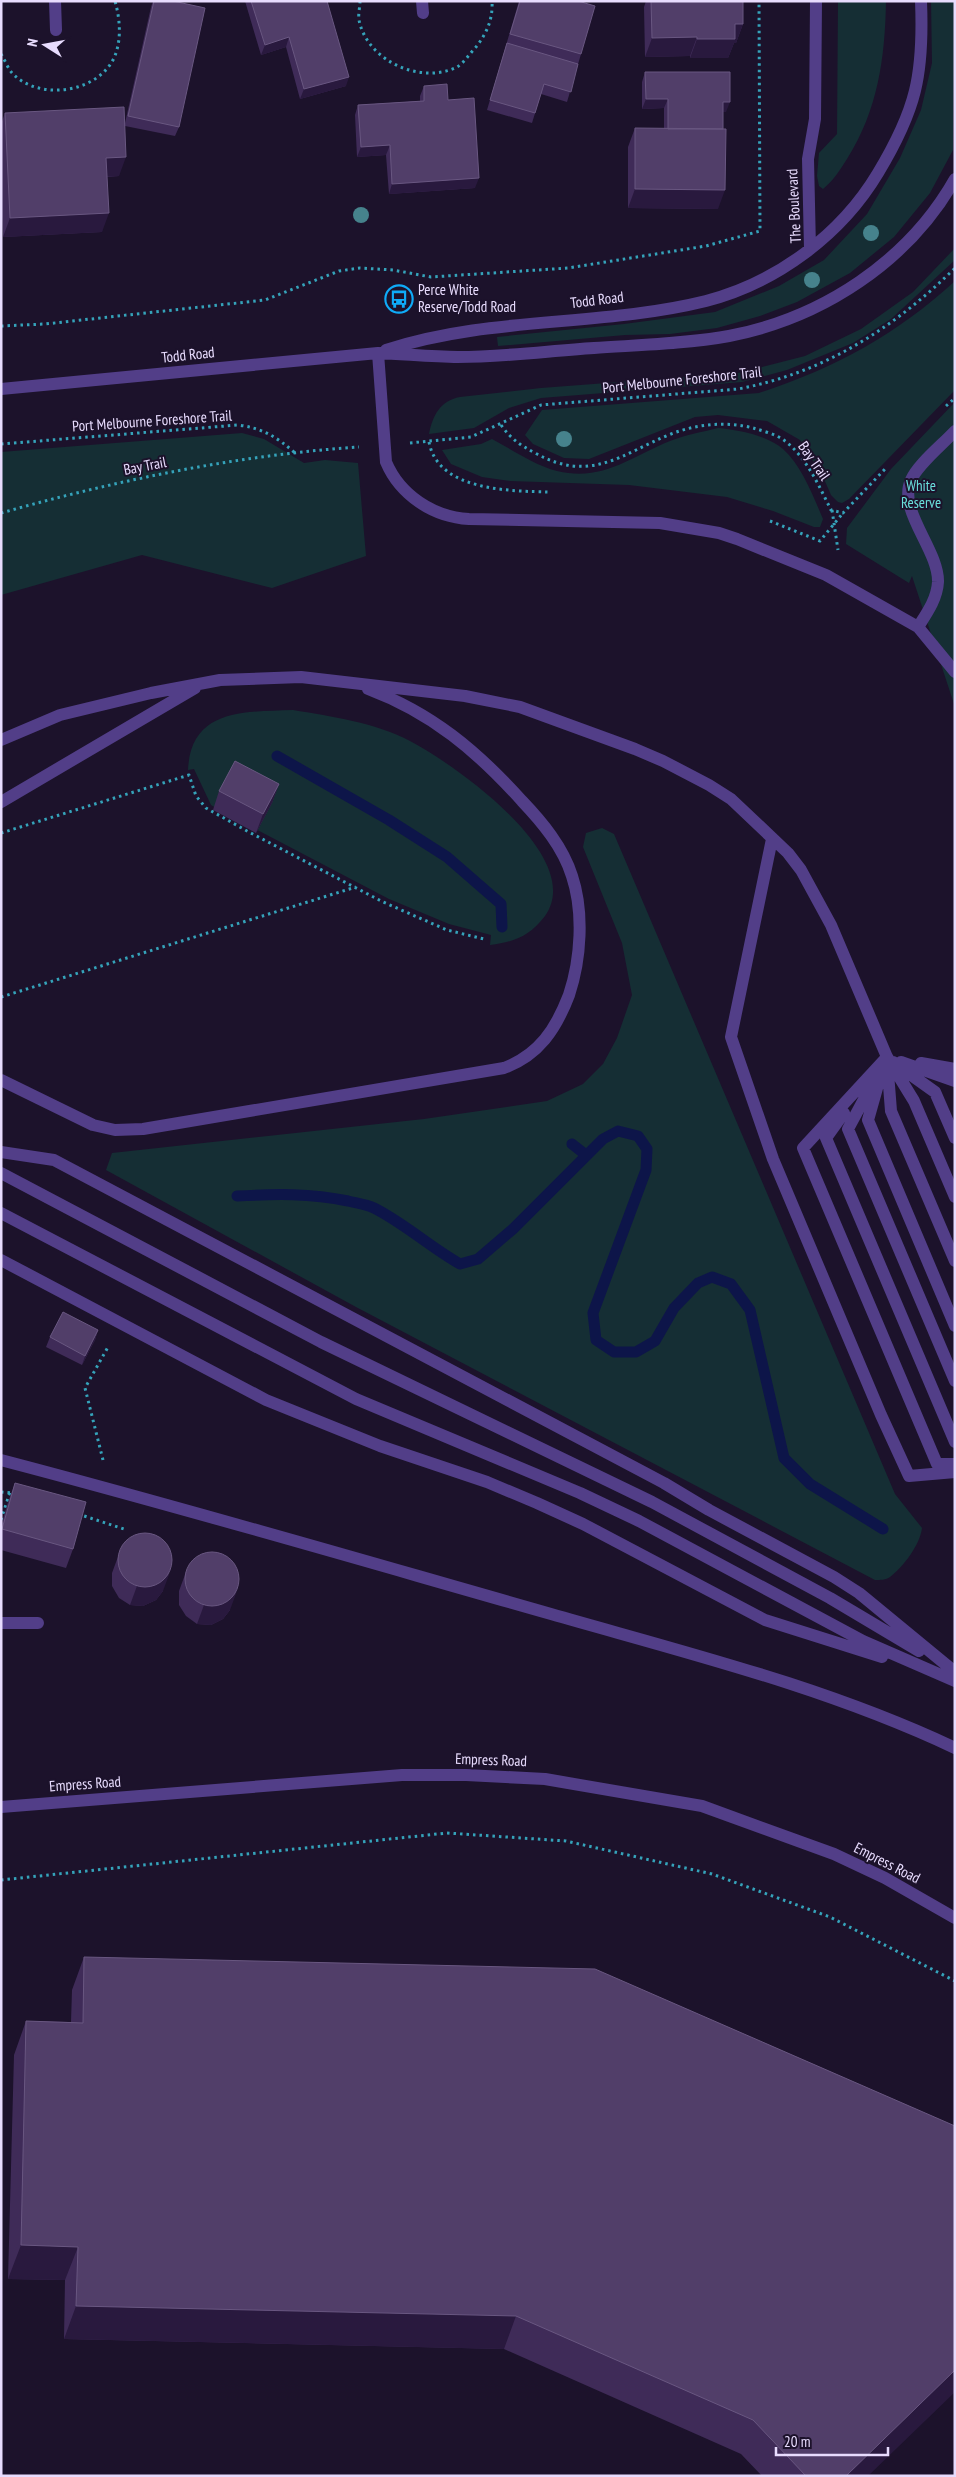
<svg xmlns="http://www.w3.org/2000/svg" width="956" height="2477" font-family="'PT Sans Narrow',sans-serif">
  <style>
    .green { fill: #152e34 }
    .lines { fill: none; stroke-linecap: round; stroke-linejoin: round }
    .stream { stroke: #0d1549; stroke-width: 11 }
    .path { stroke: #35a3ba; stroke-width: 3; stroke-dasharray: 2.5 4; stroke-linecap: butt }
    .minor { stroke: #523e88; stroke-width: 12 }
    .tree { fill: #46828c }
    .wall { fill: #3f2b58 }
    .shaded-wall { fill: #29193e }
    .building { fill: #513e69; stroke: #695781 }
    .labels { text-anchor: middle; stroke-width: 4; stroke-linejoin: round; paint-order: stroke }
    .street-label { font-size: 15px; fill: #e8dcfe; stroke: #1c122b }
    .poi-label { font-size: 15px; fill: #e8dcfe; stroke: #1c122b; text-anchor: start }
    .park-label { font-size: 15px; fill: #69dedb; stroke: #1c122b }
  </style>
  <rect width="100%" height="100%" fill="#1c122b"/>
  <path class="green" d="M838 1H886C885 58 878 110 847 159 840 170 833 181 823 189L819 186 817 176 819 153 837 134Z
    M931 1H955L953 150 930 193 894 237 850 273 797 302 760 316 717 328 670 334 625 335 498 346 497 337 624 324 715 312 779 286 824 260 867 214 900 158 921 110 932 63Z
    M955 248V260L891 319 853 343 787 370 742 382 541 398 509 408 474 428 429 434C433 415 440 401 460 397L541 388 738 373 805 356 861 329 913 292Z
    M955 281V390L849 499 842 503 838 502 831 495 824 479 800 440 767 421 718 415 695 417 589 459 564 458 533 444 525 435 542 410 759 393C835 368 896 335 955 281Z
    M955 402V707L912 576 909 583 846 544 847 528 891 469Z
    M718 428C738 430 767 435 783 449 802 466 813 496 823 519L820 527H814L773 511 727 497 629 485 510 481 482 477 451 464 442 450 481 444 492 439C513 450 534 465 557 471 603 482 630 457 670 441 685 435 702 432 718 428Z
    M242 433 264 439 304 463 325 460 358 463 366 556 272 588 142 555 1 595V452Z
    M293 710C329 716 377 723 410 741 454 764 587 857 545 916 530 936 514 942 490 945L491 935 449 924 389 899 219 810 211 805 194 769 188 770C191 708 245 712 293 710Z
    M602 828 614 834 895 1494 922 1528C920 1545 903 1567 890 1577 886 1580 880 1580 875 1580L356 1307 106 1170 112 1153 424 1119 547 1101 583 1084 603 1064 617 1038 632 995 622 943 583 847 586 833Z"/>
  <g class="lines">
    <path class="stream" d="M277 756 389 820 447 857 501 904 502 927
      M572 1144 586 1155
      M237 1196C275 1194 310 1193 348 1201 356 1203 366 1204 374 1208 404 1223 430 1247 460 1264L478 1259 513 1229 603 1139 618 1131 638 1136 647 1149 646 1170 593 1313 596 1340 614 1352H636L655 1341 674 1308 698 1283 712 1277 731 1284 750 1310 784 1458 810 1484 883 1529"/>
    <path class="path" d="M360 1C360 7 358 14 359 20 367 61 421 85 457 67 464 63 470 53 476 47 487 33 493 19 492 1
      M1 54C5 60 8 69 13 74 40 101 97 93 114 58 122 40 120 19 115 1
      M1 326 45 324 265 300 339 271 360 268 393 270 431 277 568 268 706 246 760 231 759 1
      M946 406 955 398
      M501 425C511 439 520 445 535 453 591 484 621 454 671 434 697 424 726 421 753 428 763 431 776 434 785 441 807 458 819 486 831 510L843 513 886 468
      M429 442C438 491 510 491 549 492
      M410 443 471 437 541 405 738 389C824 373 894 328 955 268
      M1 444 238 425C262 428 277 437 295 453
      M832 510 838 550
      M1 513C118 480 238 455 359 447
      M770 521 820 541 843 513
      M1 833 189 775 196 796 206 808 247 831 383 902 447 930 484 939
      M1 997 356 887
      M103 1460 85 1388 108 1347
      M1 1492 13 1493
      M78 1514 124 1529
      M1 1520 10 1492
      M1 1880 447 1833 566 1841 712 1874 830 1917 955 1981"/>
    <path class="minor" d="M55 1 56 30
      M422 1 423 13
      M810 249 808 159 815 119 816 1
      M386 350C489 316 601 327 706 301 776 283 841 235 878 173 916 110 924 75 921 1
      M378 353 386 462C400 495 433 517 469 519L660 523 719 533 737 539 826 575 918 627 955 672
      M1 389 378 353C405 354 431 357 458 357 503 357 548 351 594 348 638 345 685 344 729 336 822 318 908 262 955 179
      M918 627C927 613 937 599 938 582 939 550 897 510 911 480 918 464 942 445 955 431
      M1 740 60 715 151 693 220 680 301 677 465 696 520 707 635 749 663 761 709 785 731 799 788 853 801 870 831 925 887 1057 914 1101 955 1197
      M1 802 195 688
      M772 839 731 1037 773 1159 881 1415 909 1476 955 1472
      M887 1057 803 1148 937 1464H955
      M887 1060 891 1111 955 1261
      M893 1062 935 1092 955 1138
      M901 1062 955 1081
      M921 1063 955 1069
      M877 1075 848 1129 955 1381
      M1 1080 93 1125 115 1130 143 1129 504 1068C539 1055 556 1029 569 995 581 959 584 912 572 876 563 847 542 822 522 801 477 751 432 713 368 689
      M879 1081 868 1120 955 1326
      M844 1113 826 1138 955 1442
      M1 1152 54 1160 664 1483 709 1510 834 1577 859 1593 955 1672
      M1 1173 321 1342 652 1502 830 1598 919 1651
      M1 1213 356 1399 580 1493 639 1521 863 1641 955 1681
      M1 1260 266 1400 380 1446 487 1482 537 1503 583 1524 765 1620 882 1657
      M1 1460C185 1508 368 1562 551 1614 687 1653 826 1687 955 1748
      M1 1623H38
      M1 1807 402 1775H466L545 1779 702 1806 834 1854 885 1878 955 1918"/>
  </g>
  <g class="tree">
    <circle cx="361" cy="215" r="8"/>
    <circle cx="871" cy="233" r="8"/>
    <circle cx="812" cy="280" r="8"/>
    <circle cx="564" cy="439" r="8"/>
  </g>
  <path class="wall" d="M153 1H173L179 127 175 136 125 126 119 176 107 177 102 232 3 237 1 195V124L5 113 125 123 151 7Z
    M245 1H327L346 86 300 99 286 47 261 55Z
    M519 1H578L581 54 567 102 541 94 532 123 487 110Z
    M646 1H743V24L736 43H734L728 58H690V56L645 57 644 7Z
    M645 72 726 112H723L718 209 628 208V147L635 128 664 129V108L642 109V82Z
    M424 86 448 100 475 188 389 194 386 155 357 157 355 115 358 105 420 101V96Z
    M279 784 272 803 256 833 213 810 219 791Z
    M98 1330 95 1340 82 1365 46 1347 50 1337Z
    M15 1483 73 1549 66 1568 1 1550V1526L8 1502Z
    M119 1554 163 1591 156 1600 143 1606 130 1605 119 1598 112 1586V1573Z
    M186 1572 230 1610 223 1619 211 1625 197 1624 186 1616 179 1605V1591Z
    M84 1957 868 2476H762L741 2454 504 2349 64 2339 65 2280 8 2279 14 2055 26 2021 71 2022 72 1990Z"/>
  <path class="shaded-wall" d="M735 24H743L736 43H734L728 58H690L697 39Z
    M289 37 286 47 261 55 265 45Z
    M697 37 690 56 645 57 652 38Z
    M349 77 346 86 300 99 304 89Z
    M646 99H668L664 108 642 109Z
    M723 102H730L726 112H720Z
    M390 145 386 155 357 157 361 147Z
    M126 157 119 176 99 177 106 158Z
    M479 178 475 188 389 194 392 184Z
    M635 189 725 190 718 209 628 208Z
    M109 213 102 232 3 237 10 218Z
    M279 784 272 803 256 833 263 814Z
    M98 1330 95 1340 82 1365 85 1356Z
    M170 1572 163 1591 156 1600 143 1606 130 1605 137 1586Z
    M237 1591 230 1610 223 1619 211 1625 197 1624 204 1605Z
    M21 2245 78 2247 65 2280 8 2279Z
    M76 2306 516 2316 504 2349 64 2339Z
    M955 2370V2392L868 2476H846Z"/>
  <path class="building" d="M154 1H173L205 8 179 127 128 116Z
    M251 1H327L349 77 304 89 289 37 265 45Z
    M520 1H578L595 6 581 54 510 34Z
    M651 1H743V24H735V39H697V37L652 38Z
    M507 43 578 64 571 92 544 84 535 113 490 100Z
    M645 72H730V102H723V129H668V99H646Z
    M447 84 448 100 474 98 479 178 392 184 390 145 361 147 358 105 424 101V86Z
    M124 107 126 157 106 158 109 213 10 218 5 113Z
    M635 128 726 129 725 190 635 189Z
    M235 761 279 784 263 814 219 791Z
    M63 1312 98 1330 85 1356 50 1337Z
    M15 1483 86 1502 73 1549 2 1529Z
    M118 1560a27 27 0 1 1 54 0a27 27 0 1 1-54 0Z
    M185 1579a27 27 0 1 1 54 0a27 27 0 1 1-54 0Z
    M84 1957 595 1969 955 2126V2370L846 2476H806L753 2420 516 2316 76 2306 78 2247 21 2245 26 2021 83 2023Z"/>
  <defs>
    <g id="bus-ring" transform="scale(1.4375)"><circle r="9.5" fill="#1c122b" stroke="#0fabf8" stroke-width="1.5"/><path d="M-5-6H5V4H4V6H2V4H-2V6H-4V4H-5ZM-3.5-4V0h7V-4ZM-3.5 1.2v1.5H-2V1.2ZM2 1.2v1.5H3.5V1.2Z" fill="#0fabf8"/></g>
  </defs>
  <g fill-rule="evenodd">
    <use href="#bus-ring" x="399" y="299"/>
  </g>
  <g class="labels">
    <g class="street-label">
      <text transform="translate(794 206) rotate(-93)" y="5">The Boulevard</text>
      <text transform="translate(597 300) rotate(-7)" y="5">Todd Road</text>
      <text transform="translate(188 355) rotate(-6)" y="5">Todd Road</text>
      <text transform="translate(682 380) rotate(-6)" y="5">Port Melbourne Foreshore Trail</text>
      <text transform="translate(152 421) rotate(-4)" y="5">Port Melbourne Foreshore Trail</text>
      <text transform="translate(814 461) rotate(55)" y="5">Bay Trail</text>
      <text transform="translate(145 466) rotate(-11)" y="5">Bay Trail</text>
      <text transform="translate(491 1760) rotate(2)" y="5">Empress Road</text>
      <text transform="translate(85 1784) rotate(-4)" y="5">Empress Road</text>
      <text transform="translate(887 1863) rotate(27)" y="5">Empress Road</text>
    </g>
    <g class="poi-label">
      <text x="418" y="295">Perce White<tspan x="418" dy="17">Reserve/Todd Road</tspan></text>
    </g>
    <g class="park-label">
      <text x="921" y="491">White<tspan x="921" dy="17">Reserve</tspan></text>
    </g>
  </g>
  <rect width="956" height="2477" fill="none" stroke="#e8dcfe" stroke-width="5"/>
  <g transform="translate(45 45) rotate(281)" stroke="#1c122b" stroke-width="4" paint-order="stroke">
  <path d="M0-4L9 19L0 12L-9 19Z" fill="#e8dcfe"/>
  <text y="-8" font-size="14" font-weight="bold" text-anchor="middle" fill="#e8dcfe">N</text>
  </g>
  <path d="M776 2447v8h112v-8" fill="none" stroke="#e8dcfe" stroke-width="2.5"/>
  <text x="784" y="2447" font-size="15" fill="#e8dcfe" stroke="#1c122b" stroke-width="4" paint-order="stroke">20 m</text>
</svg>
